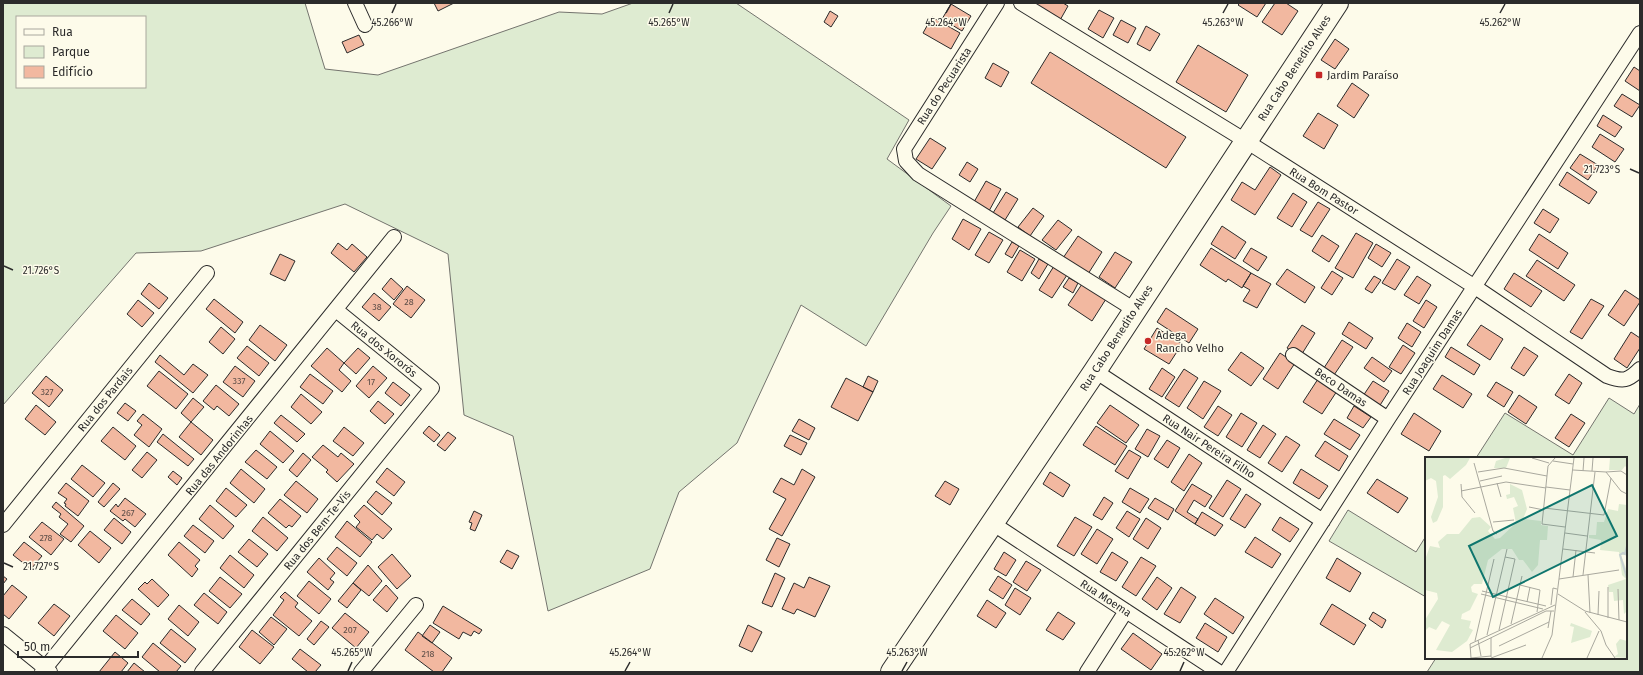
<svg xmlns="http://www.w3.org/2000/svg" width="1643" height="675" font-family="'Fira Sans',sans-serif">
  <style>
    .green { fill: #deebd1; stroke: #74746e; fill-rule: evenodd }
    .building { fill: #f2b8a0; stroke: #2b2b2b }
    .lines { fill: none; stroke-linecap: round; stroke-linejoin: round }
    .street-casing { stroke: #2b2b2b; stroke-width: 16 }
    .primary-casing { stroke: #2b2b2b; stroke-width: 24 }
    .street { stroke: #fdfbea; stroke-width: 14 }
    .primary { stroke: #fdfbea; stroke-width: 22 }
    .ticks { fill: none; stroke: #2b2b2b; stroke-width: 1.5 }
    .poi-dot { fill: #c62828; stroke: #fdfbea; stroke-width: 1.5 }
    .labels { text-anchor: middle; stroke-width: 3; stroke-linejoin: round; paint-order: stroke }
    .number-label { font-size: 9px; fill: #5d4e48 }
    .street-label { font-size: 11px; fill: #2b2b2b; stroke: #fdfbea }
    .poi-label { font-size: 11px; fill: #2b2b2b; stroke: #fdfbea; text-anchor: start }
    .inset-river { fill: none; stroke: #c7d0d0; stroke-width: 2 }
    .inset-road { fill: none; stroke: #a9a89e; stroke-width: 1 }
    .view { fill: #0f766e; fill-opacity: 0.15; stroke: #0f766e; stroke-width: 2 }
    .inset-edge { fill: none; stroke: #2b2b2b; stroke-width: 2 }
    .ticks-label { font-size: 10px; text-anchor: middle; fill: #2b2b2b; stroke: #fdfbea; stroke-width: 3; stroke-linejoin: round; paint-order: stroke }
  </style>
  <rect width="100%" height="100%" fill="#fdfbea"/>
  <path class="green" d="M3 3H305L325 69 378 75 559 12 602 14 633 3H736L909 120 887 159 951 206 933 233 866 346 801 305 737 443 679 492 650 569 548 611 513 436 464 415 448 254 345 204 201 251 136 253 3 405ZM17 17H145V87H17Z
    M1609 398 1634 414 1640 404V672H1427L1436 658H1626V458H1476L1505 413 1573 455Z
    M1348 510 1416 552 1426 536V597L1329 541Z"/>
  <path class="building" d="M434 3H454L438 11Z
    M1027 3H1063L1068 6 1059 22Z
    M1240 3H1266L1257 17 1238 5Z
    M1275 3H1286L1298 11 1282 35 1262 22Z
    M951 4 971 16 962 31 942 19Z
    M1099 10 1114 18 1103 38 1088 29Z
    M830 11 838 16 831 27 824 22Z
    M932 17 960 33 951 49 923 33Z
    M1121 20 1136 28 1128 43 1113 35Z
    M1146 26 1160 34 1150 51 1137 44Z
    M359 35 364 45 347 53 342 42Z
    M1335 39 1349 49 1335 69 1321 60Z
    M1198 45 1248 75 1226 112 1176 82Z
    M1050 52 1186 137 1166 168 1031 83Z
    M993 63 1009 72 1001 87 985 78Z
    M1634 67 1640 71V91L1625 81Z
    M1352 83 1369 95 1354 118 1337 106Z
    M1622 94 1640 105 1632 117 1614 106Z
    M1318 113 1338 125 1324 149 1303 136Z
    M1603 115 1622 127 1615 137 1597 126Z
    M1600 134 1624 149 1615 162 1592 147Z
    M930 138 946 148 932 169 916 159Z
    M1580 154 1598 165 1588 180 1570 168Z
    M967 162 978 169 970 182 959 175Z
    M1270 167 1281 175 1255 215 1231 200 1242 182 1255 190Z
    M1567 172 1597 192 1589 204 1559 185Z
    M986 181 1001 189 989 211 974 202Z
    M1006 192 1018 199 1005 220 993 213Z
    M1293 193 1307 202 1292 227 1277 218Z
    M1318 202 1330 209 1312 237 1300 230Z
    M1033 208 1044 216 1030 236 1018 227Z
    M1543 209 1559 219 1550 233 1534 223Z
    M963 219 981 229 969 250 952 239Z
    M1058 220 1072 230 1056 250 1042 240Z
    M1222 226 1246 242 1235 259 1211 244Z
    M989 232 1003 240 989 263 975 255Z
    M1356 233 1373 243 1353 278 1335 268Z
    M1539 234 1568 253 1558 269 1529 250Z
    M1322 235 1339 246 1329 262 1312 251Z
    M1078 236 1102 252 1088 274 1063 258Z
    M1012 242 1019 246 1012 258 1005 254Z
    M338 243 347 250 352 244 367 257 354 272 331 253Z
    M1376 244 1391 253 1382 267 1368 258Z
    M1211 248 1251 273 1242 288 1228 279 1226 282 1200 265Z
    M1251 248 1267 257 1258 271 1243 261Z
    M1020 250 1035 259 1022 281 1007 272Z
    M1115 252 1132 262 1115 288 1099 277Z
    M280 254 295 261 285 281 270 274Z
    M1039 259 1048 264 1039 279 1031 273Z
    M1397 259 1410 267 1395 290 1382 283Z
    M1537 260 1575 285 1564 301 1526 276Z
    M1054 266 1067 275 1052 298 1039 290Z
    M1287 269 1315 287 1305 303 1276 284Z
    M1332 271 1343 278 1332 295 1321 288Z
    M1251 273 1271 284 1257 308 1243 301 1250 290 1243 286Z
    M1514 273 1542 291 1531 307 1504 289Z
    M1374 276 1381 280 1372 293 1365 289Z
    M1417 276 1431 285 1419 304 1404 295Z
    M391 278 403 289 394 300 382 289Z
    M1069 278 1078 283 1073 293 1063 287Z
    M149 283 168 298 159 309 141 294Z
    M1082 284 1106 299 1092 321 1068 305Z
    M407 286 425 300 411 318 393 304Z
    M1625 290 1640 300V302L1624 326 1608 315Z
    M374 293 391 307 379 321 362 307Z
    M214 299 243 322 235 333 206 309Z
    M1591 299 1604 306 1582 339 1570 332Z
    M138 300 154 313 142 327 127 314Z
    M1426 300 1437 307 1424 328 1413 321Z
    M1166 308 1198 329 1189 343 1157 322Z
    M1349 322 1373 338 1366 349 1342 334Z
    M1407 323 1421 332 1412 347 1398 338Z
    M260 325 287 345 275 361 249 340Z
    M1302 325 1315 333 1300 357 1287 348Z
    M1481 325 1503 339 1490 360 1467 345Z
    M221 327 235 339 223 354 209 342Z
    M1157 328 1182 344 1169 364 1144 349Z
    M1631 332 1640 338V348L1627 368 1614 359Z
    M1342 340 1353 347 1332 378 1322 371Z
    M1403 345 1415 353 1401 374 1389 367Z
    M247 346 269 363 259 376 237 358Z
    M1451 347 1480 365 1474 375 1445 357Z
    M1524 347 1538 356 1524 376 1511 368Z
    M327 348 344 363 339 370 351 381 342 392 311 366Z
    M358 348 370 358 356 374 344 363Z
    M1241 352 1264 368 1251 386 1228 370Z
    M1280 353 1295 363 1278 389 1263 379Z
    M160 355 184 375 193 364 208 375 193 393 155 362Z
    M1372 357 1392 371 1384 382 1364 368Z
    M235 366 255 381 243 397 223 382Z
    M373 366 387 378 369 398 356 386Z
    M1162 368 1175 377 1162 397 1149 389Z
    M1184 369 1198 378 1179 407 1165 398Z
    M159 371 188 394 176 409 147 386Z
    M310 374 333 391 323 404 300 387Z
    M1569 374 1582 383 1569 404 1555 395Z
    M1442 375 1472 394 1463 408 1433 389Z
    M46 376 63 390 49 407 32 393Z
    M868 376 878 381 873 392 863 387Z
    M846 378 873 392 858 421 831 407Z
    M1318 379 1337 391 1322 414 1303 402Z
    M1204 381 1221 391 1203 419 1187 408Z
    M1373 381 1389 391 1377 410 1361 399Z
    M393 382 410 395 401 406 385 393Z
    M1496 382 1513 392 1504 407 1487 396Z
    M216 385 239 404 229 416 217 406 214 410 203 401Z
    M301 394 322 412 311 424 291 407Z
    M1519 395 1537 407 1526 424 1508 412Z
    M193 398 204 407 191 422 181 413Z
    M378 401 394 414 385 424 370 411Z
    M125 403 136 411 128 421 117 413Z
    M36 405 56 422 45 435 25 419Z
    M1110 405 1139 425 1126 443 1097 423Z
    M1218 406 1232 415 1218 436 1204 427Z
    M1354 406 1371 417 1363 428 1347 418Z
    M1241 413 1257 423 1242 447 1226 437Z
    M1414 413 1441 431 1429 451 1401 434Z
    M143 414 162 429 149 447 134 435 142 425 137 421Z
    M1571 414 1585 423 1569 447 1555 438Z
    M281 415 305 434 297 442 274 423Z
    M799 419 815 428 809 440 792 431Z
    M1334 419 1360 435 1350 450 1324 434Z
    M191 422 213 440 201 455 179 437Z
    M1263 425 1276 434 1260 458 1247 450Z
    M429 426 440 435 434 442 423 433Z
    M1096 426 1127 446 1115 465 1083 445Z
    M113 427 136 446 125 460 101 441Z
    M344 427 364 443 353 456 333 441Z
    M1147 429 1160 436 1148 457 1135 449Z
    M270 431 294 451 283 463 260 444Z
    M448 432 456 438 445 451 437 445Z
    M163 434 194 459 188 466 157 442Z
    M790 435 807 443 801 455 784 446Z
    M1286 436 1300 445 1282 472 1268 463Z
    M1167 440 1180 448 1168 468 1154 459Z
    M1325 441 1348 456 1339 471 1315 456Z
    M323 445 338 457 341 453 354 464 337 482 326 472 328 470 312 457Z
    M256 450 277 467 267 479 245 462Z
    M1129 450 1141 457 1128 479 1115 471Z
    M147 452 157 460 142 478 132 470Z
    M303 453 311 460 297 477 289 470Z
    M1189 454 1202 463 1184 491 1171 482Z
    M82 465 105 483 93 497 71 479Z
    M387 468 405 482 394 496 376 482Z
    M241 469 265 489 254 503 230 483Z
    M802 469 815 477 782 536 769 529 786 499 773 492 781 478 794 485Z
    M1301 469 1328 486 1319 499 1293 483Z
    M173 471 182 478 177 485 168 477Z
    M1050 472 1070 485 1063 497 1043 484Z
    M1377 479 1408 498 1398 513 1367 493Z
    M1227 480 1241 489 1223 517 1209 508Z
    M296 481 318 499 307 513 284 495Z
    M945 481 959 489 950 505 935 496Z
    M66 483 89 501 78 516 65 506 66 504 64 503 67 499 58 493Z
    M113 483 120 489 104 507 98 502Z
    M1192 484 1212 496 1205 507 1194 500 1187 512 1198 519 1195 524 1175 511Z
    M226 488 247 505 236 517 216 501Z
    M1130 488 1149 499 1140 513 1122 502Z
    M376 491 392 503 382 515 367 502Z
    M1246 494 1261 504 1245 528 1230 519Z
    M1104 497 1113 503 1102 520 1093 515Z
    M125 498 146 514 135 527 125 519 123 521 110 511 116 504 118 507Z
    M1155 498 1174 509 1168 520 1148 508Z
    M280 499 301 516 292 527 289 525 286 528 268 513Z
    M56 502 84 526 71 542 60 534 68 524 59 517 61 514 52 507Z
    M210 505 234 526 223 539 199 519Z
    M364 505 392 529 383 539 377 534 372 540 356 527 360 522 354 516Z
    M474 511 482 515 475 531 470 529 472 523 469 522Z
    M1127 511 1140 519 1129 537 1116 528Z
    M1202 512 1223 525 1215 536 1195 524Z
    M263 517 288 538 277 551 252 531Z
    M1075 517 1092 527 1074 556 1057 546Z
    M1280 517 1299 529 1290 542 1272 530Z
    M114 518 131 532 122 544 104 530Z
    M1146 518 1161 528 1148 549 1133 539Z
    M347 521 372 542 360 557 335 537Z
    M42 522 64 539 51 555 29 537Z
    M193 525 214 541 205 553 184 536Z
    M1097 529 1113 539 1097 564 1081 554Z
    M90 531 111 548 99 563 78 545Z
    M1255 537 1281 554 1272 568 1245 552Z
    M777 538 790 544 779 567 766 560Z
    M249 539 268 554 257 567 238 552Z
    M24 542 42 556 31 569 13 555Z
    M179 542 200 560 195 566 198 569 192 577 168 555Z
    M337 547 357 563 347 576 327 559Z
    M507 550 519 556 512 569 500 562Z
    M1004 552 1016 560 1006 576 994 569Z
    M1112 552 1128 562 1116 581 1100 572Z
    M392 554 411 576 397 589 378 567Z
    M230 555 254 575 244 588 220 568Z
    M1141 557 1156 566 1136 596 1122 587Z
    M319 558 335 573 330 579 334 582 328 590 307 572Z
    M1337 558 1361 573 1350 592 1326 578Z
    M1026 561 1041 570 1027 591 1013 582Z
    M368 565 382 581 369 596 353 583Z
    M775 573 785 578 772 607 762 603Z
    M3 576 7 579 3 584Z
    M998 576 1012 585 1003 599 989 590Z
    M220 577 242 594 230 608 209 591Z
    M809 577 830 586 815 617 797 609 794 614 782 609 794 583 804 588Z
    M1157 577 1172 588 1157 610 1142 599Z
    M152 579 169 595 158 607 138 589 145 582 147 584Z
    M309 581 331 599 319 614 297 596Z
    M353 583 361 590 347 608 338 601Z
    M12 585 27 597 9 619 3 614V596Z
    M386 585 398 598 387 612 373 600Z
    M1181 587 1196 597 1180 623 1164 614Z
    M1015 588 1031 598 1020 615 1005 605Z
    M285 592 298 603 295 607 312 621 299 636 273 615 284 600 280 597Z
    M204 593 227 612 218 624 194 605Z
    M1215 598 1244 617 1233 634 1204 614Z
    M132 599 150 614 141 625 122 610Z
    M987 600 1006 613 996 628 977 616Z
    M54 604 70 616 54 636 38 623Z
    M1332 604 1366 625 1354 645 1320 624Z
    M179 605 199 622 188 636 168 619Z
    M443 606 482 630 479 634 474 631 471 636 463 632 459 639 433 623Z
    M1058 612 1075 623 1063 640 1046 630Z
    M1373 612 1386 620 1382 628 1369 619Z
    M345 613 369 632 356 648 332 628Z
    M116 615 138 633 125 649 103 631Z
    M271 617 287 629 274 645 259 632Z
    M321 621 329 627 314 645 307 639Z
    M1205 623 1227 637 1218 652 1196 638Z
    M430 625 440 632 432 643 422 636Z
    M748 625 762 632 752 652 739 646Z
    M171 629 196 649 185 663 160 643Z
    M252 630 274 647 260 664 239 647Z
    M418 632 452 658 442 672H434L405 650Z
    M1133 633 1162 654 1151 670 1121 649Z
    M153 643 181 666 176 672H160L142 657Z
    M300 649 321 665 315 672H308L292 659Z
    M115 652 128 663 121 672H99Z
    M134 663 145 672H127Z"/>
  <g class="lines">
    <g class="street-casing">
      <path id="street" d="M355 3 365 25
        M997 3 904 149 906 161 918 174 1135 310
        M1021 3 1246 141 1475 287 1607 376C1623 382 1628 381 1640 369
        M1293 355 1388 419
        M1095 371 1323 521
        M992 523 1219 672
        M3 525 207 273
        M3 634 50 672
        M42 672 394 237
        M202 672 432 388 336 310
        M361 672 416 605
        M1087 672 1126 611
        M1226 672 1388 419 1640 33"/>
    </g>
    <g class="primary-casing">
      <path id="primary" d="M892 672 1095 371 1337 3"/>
    </g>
    <use href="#street" class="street"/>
    <use href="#primary" class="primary"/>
  </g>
  <path class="ticks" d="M392 13 396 4M669 13 673 4M946 13 951 4M1223 13 1228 4M1500 13 1505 4M1630 169 1639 173M4 266 13 270M4 563 13 567M348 671 352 662M625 671 630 662M902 671 907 662M1180 671 1184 662"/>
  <g class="poi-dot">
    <rect x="1315" y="71" width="8" height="8" rx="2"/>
    <circle cx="1148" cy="341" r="4"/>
  </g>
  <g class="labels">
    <g class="number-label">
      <text x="409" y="305">28</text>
      <text x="377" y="310">38</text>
      <text x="239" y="384">337</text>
      <text x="371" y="385">17</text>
      <text x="47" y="395">327</text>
      <text x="128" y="516">267</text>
      <text x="46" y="541">278</text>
      <text x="350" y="633">207</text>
      <text x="428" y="657">218</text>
    </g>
    <g class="street-label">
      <text transform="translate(1294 68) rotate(-57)" y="4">Rua Cabo Benedito Alves</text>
      <text transform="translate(944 86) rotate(-57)" y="4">Rua do Pecuarista</text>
      <text transform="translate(1324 191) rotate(32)" y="4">Rua Bom Pastor</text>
      <text transform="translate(1116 338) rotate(-57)" y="4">Rua Cabo Benedito Alves</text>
      <text transform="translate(384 349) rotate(39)" y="4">Rua dos Xororós</text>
      <text transform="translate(1432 352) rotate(-57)" y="4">Rua Joaquim Damas</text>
      <text transform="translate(1341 387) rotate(34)" y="4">Beco Damas</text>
      <text transform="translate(105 399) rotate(-51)" y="4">Rua dos Pardais</text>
      <text transform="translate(1209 446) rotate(33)" y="4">Rua Nair Pereira Filho</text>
      <text transform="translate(219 455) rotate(-51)" y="4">Rua das Andorinhas</text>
      <text transform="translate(317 530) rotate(-51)" y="4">Rua dos Bem-Te-Vis</text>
      <text transform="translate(1106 598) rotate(33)" y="4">Rua Moema</text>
    </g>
    <g class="poi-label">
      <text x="1327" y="79">Jardim Paraíso</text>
      <text x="1156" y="339">Adega<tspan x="1156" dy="13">Rancho Velho</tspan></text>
    </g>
  </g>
  <g transform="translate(1425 457)">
    <rect width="202" height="202" fill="#fdfbea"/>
    <path d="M0 1H45L41 8 25 22 20 18 18 19V50L12 64 8 66 6 60 13 40 11 24 6 21 0 24ZM80 1H85L81 11H69L71 4ZM185 1H202V11L200 9 197 13H184ZM85 27 97 33 102 52 98 62 116 64V68L123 69 122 83H115L113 108 107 115 98 103H94L87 92H77L63 103 57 127H49L46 130 47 135 53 137 45 153 37 157 36 162 46 164 44 171 48 173 42 184 27 195 11 193 25 168 17 164 11 173 4 170 0 174V163L13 142 12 136 0 133V103L5 89 15 91 13 85 22 77H34L47 61 55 60 66 70 63 74 70 82 75 81 91 66 88 51 93 49 89 40 82 42 81 38 85 37ZM194 47 202 48V92L200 98H196L202 114V154L199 157 198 143 189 144 188 135H184L183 128 201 122 197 118 194 95 175 93 176 83 164 81V78H171L172 65H179L183 52 193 54ZM146 166 167 174 165 180 146 186 149 170 145 169ZM195 182 202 184V201L189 200 193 197 191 187Z" fill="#deebd1"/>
    <path class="inset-river" d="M202 89 200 97 198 96 195 98 202 121"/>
    <path class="inset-road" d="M107 1 124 6M130 1 123 9 117 67 140 70M128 4 148 7M49 6 68 74 72 77M148 13 181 15 196 34 202 37M158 14 159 1M167 14 168 1M53 15 79 11 122 19M181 15 196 14 202 18M55 24 77 19M72 26 76 40M36 27 37 40 50 56M121 30 145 33M36 34 81 25 121 31M104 50 119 53M119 51 179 58 186 21M68 65 89 63M140 76 162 79M138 92 170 96M158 118 170 15M163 118 165 156M148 120 151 93M134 122 194 113M95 128 115 133 112 155M193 132 194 163M57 134 121 149M56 137 118 152M133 137 160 154 202 165M102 145 105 130M126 148 128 131 132 132M160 155 176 174 181 188 190 201M173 158 174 134M183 161V130M86 167 97 119M123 171 126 154M74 173 90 102 80 100M62 178 82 92M66 181V200M53 183 56 199M50 184 69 102M74 189 124 165M45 191 121 154H129M46 201 45 187 130 148M46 201 66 199M66 201 101 188M117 201 127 178 149 1M162 201 174 174"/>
    <path class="view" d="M167 28 192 79 68 140 44 89Z"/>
    <rect width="202" height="202" class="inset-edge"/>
  </g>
  <g class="ticks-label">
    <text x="392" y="26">45.266°W</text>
    <text x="669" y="26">45.265°W</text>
    <text x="946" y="26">45.264°W</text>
    <text x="1223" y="26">45.263°W</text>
    <text x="1500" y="26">45.262°W</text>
    <text x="1602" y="173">21.723°S</text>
    <text x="41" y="274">21.726°S</text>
    <text x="41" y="570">21.727°S</text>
    <text x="352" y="656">45.265°W</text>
    <text x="630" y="656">45.264°W</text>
    <text x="907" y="656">45.263°W</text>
    <text x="1184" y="656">45.262°W</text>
  </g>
  <rect width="1643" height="675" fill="none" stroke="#2b2b2b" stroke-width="8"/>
  <rect x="16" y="16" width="130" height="72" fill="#fdfbea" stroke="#a9a89e"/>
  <rect x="24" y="29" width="20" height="6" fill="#fdfbea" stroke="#a9a89e"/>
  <text x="52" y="36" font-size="12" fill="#2b2b2b">Rua</text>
  <rect x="24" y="46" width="20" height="12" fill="#deebd1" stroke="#a9a89e"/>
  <text x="52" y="56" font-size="12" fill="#2b2b2b">Parque</text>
  <rect x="24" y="66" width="20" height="12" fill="#f2b8a0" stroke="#a9a89e"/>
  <text x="52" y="76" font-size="12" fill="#2b2b2b">Edifício</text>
  <path d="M18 651v6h120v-6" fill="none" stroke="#2b2b2b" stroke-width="2"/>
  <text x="24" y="651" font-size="12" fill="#2b2b2b" stroke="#fdfbea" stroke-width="3" paint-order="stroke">50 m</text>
</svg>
